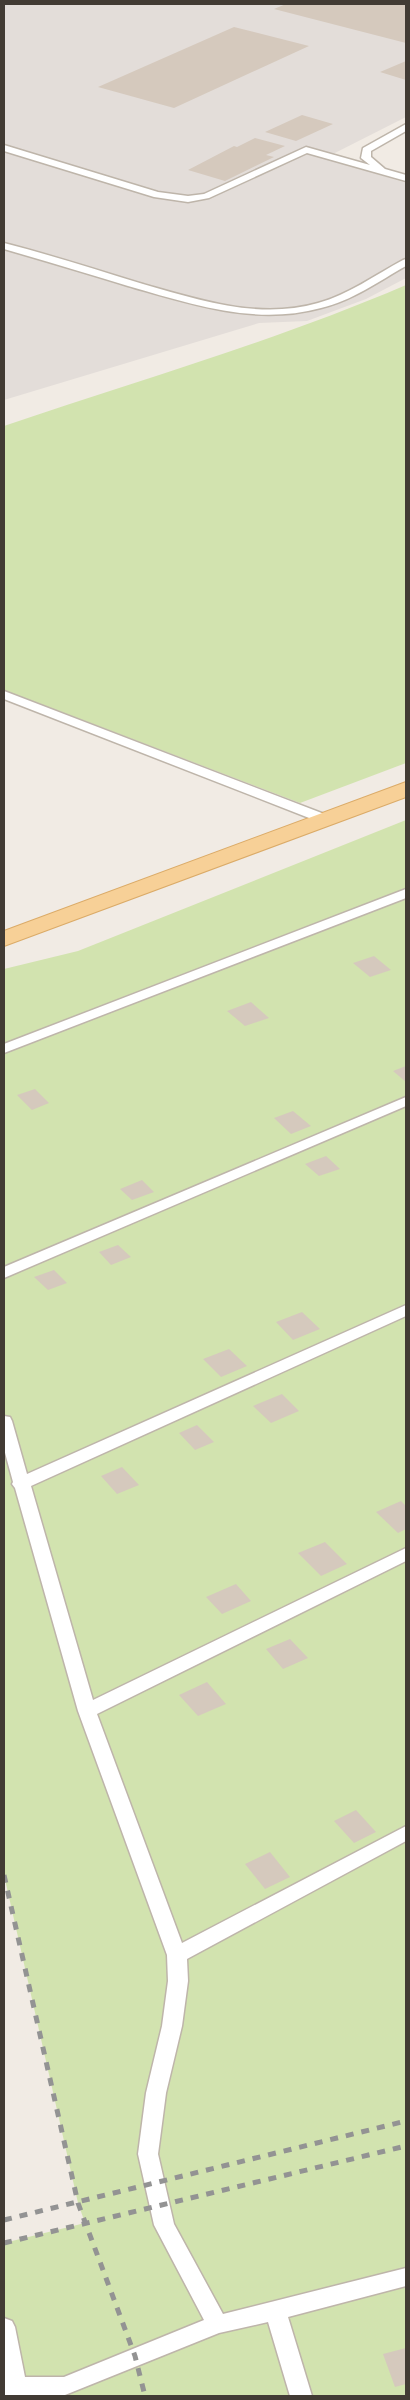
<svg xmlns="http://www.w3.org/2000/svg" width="410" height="2400" font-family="'PT Sans Narrow',sans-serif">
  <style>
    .industrial { fill: #e3ddd9 }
    .green { fill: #d2e3af }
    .building { fill: #d5c9bd }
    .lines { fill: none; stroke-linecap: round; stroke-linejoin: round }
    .service-casing { stroke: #beb5aa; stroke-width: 3 }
    .primary-casing { stroke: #dbab68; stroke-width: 2 }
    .service { fill: #fff; fill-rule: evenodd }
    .primary { fill: #f7d097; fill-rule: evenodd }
    .rail { stroke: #939393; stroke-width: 5; stroke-dasharray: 8 8; stroke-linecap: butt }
  </style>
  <rect width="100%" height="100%" fill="#f1ebe4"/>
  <path class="industrial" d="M4 4H406V117L325 158 406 183V278L366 299 307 321 259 323 4 400Z"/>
  <path class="green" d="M406 285V763L300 803 4 690V426C138 380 276 341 406 285Z
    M406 820V2396H4V2243L85 2223 78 2203 4 1875V969L78 951Z"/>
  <path class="building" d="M286 4H406V43L274 9Z
    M234 27 309 46 174 108 98 87Z
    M406 61V80L380 72Z
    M302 115 333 124 296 141 265 132Z
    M255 138 285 146 266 155 274 157 225 181 188 170 234 146 237 147Z
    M374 956 391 970 370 977 353 963Z
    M251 1002 269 1018 245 1026 227 1011Z
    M406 1066V1082L393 1071Z
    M35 1089 49 1103 32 1110 17 1095Z
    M293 1111 311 1126 291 1134 274 1118Z
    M326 1156 340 1169 319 1176 305 1164Z
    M142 1180 154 1192 132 1200 120 1189Z
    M118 1245 131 1257 111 1265 99 1252Z
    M54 1270 67 1283 48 1290 34 1277Z
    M302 1312 320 1329 293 1340 276 1322Z
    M229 1349 247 1366 221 1377 203 1359Z
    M282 1394 299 1411 271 1423 253 1406Z
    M197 1425 214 1442 195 1450 179 1433Z
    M122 1467 139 1485 117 1494 101 1476Z
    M401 1501 406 1506V1529L398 1533 376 1512Z
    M325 1542 347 1564 321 1576 298 1553Z
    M236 1584 251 1601 222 1614 206 1597Z
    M290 1639 308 1658 283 1669 266 1649Z
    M207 1682 226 1704 198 1716 179 1695Z
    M356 1810 376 1832 354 1843 334 1821Z
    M270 1852 290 1877 265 1889 245 1864Z
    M406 2348V2384L395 2387 383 2354Z"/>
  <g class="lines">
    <g class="service-casing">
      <path id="service" d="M406 124V131L371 151V157L385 169 406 175V181L307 153 209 198 188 202 154 197 4 151V145L158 192 188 196 204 194 306 147 370 165 361 158 363 148Z
        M4 243C51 255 97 270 143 284 199 300 259 320 318 303 348 295 375 275 403 260L406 259V266C379 281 352 301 321 308 255 326 191 304 128 286 86 273 45 261 4 249Z
        M4 691 332 817 333 820 332 823H322L4 699Z
        M406 889V898L4 1053V1044Z
        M406 1097V1106L4 1278V1267Z
        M406 1305V1316L31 1486 93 1700 406 1548V1561L97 1714 182 1943 406 1826V1841L187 1959 188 1981 182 2026 166 2093 158 2154 174 2224 223 2314 406 2268V2286L288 2317 312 2396H290L268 2322 219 2333 65 2395 4 2396V2318L12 2321 15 2327 25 2377H64L204 2320 154 2225 138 2154 146 2093 162 2026 168 1981 167 1955 78 1711 15 1488 12 1484 13 1482 4 1449V1416L10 1417 12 1421 27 1474Z"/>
    </g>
    <g class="primary-casing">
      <path id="primary" d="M406 782V797L4 946V931Z"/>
    </g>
    <use href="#service" class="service"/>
    <use href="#primary" class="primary"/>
    <path class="rail" d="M4 1875 78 2203 135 2356 145 2396
      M4 2220 406 2121
      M4 2243 406 2146"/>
  </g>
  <rect width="410" height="2400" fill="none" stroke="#423b34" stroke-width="10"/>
</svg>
